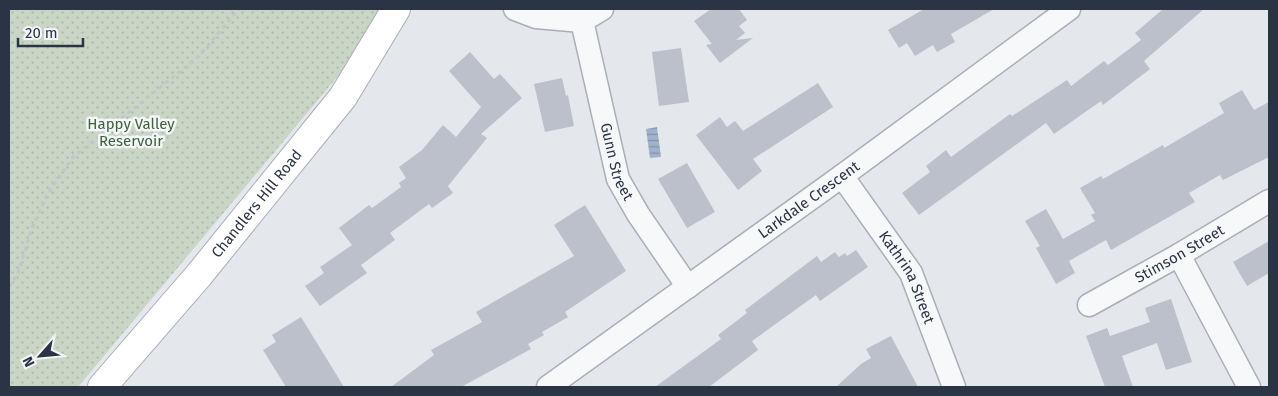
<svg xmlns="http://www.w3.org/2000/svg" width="1278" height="396" font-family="'Fira Sans',sans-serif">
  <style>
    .park { fill: url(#park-dots) }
    .water { fill: url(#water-rules) }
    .building { fill: #bbc0ca }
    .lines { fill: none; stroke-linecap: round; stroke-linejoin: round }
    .street-casing { stroke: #a9aeb7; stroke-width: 25 }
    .secondary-casing { stroke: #a9aeb7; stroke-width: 30 }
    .path { stroke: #c2c5cb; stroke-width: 3; stroke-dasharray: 4 4; stroke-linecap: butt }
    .street { stroke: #f7f8fa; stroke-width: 22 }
    .secondary { stroke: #fff; stroke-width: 28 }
    .labels { text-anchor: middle; stroke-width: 5; stroke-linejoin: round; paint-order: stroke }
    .park-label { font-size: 15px; fill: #3f6138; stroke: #f4f6f9 }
    .street-label { font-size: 15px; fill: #2b3445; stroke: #f4f6f9 }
  </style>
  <defs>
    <pattern id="park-dots" width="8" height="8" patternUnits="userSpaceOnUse" patternTransform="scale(1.25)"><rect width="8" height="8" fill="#c9d6c5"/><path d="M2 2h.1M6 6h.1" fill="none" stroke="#adb8ab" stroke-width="1.8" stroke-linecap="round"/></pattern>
    <pattern id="water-rules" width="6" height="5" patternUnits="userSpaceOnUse" patternTransform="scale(1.25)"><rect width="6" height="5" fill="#9fb4cc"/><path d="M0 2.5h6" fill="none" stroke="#8293a7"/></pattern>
  </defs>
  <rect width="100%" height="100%" fill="#e4e7ec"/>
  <path class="park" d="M9 9H383L379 27 78 387H9Z"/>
  <path class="water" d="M657 127 661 157 650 158 646 129Z"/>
  <path class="building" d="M711 9H739L747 20 739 26 745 33 736 40 753 38 720 63 706 45 712 44 694 21Z
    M924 9H994L951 34 955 42 937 52 933 45 915 56 907 43 899 48 888 30Z
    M1163 9H1204L1144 61 1150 69 1103 105 1101 101 1054 134 1046 123 919 215 902 193 930 172 926 166 946 150 951 157 1010 114 1012 116 1067 80 1071 86 1104 61 1108 65 1141 40 1135 33Z
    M681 48 689 102 659 106 652 52Z
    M470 52 494 79 500 74 522 98 481 134 487 138 448 186 453 193 432 208 429 204 390 233 395 240 361 265 367 273 320 306 305 286 324 273 320 267 352 245 339 228 369 205 372 208 401 187 399 183 406 178 399 167 422 150 443 125 456 137 481 107 449 71Z
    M562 78 566 96 568 95 574 126 545 132 534 84Z
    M818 83 833 107 753 159 762 171 738 190 696 135 720 117 727 127 735 121 743 131Z
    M1242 90 1254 110 1269 102V157L1223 180 1220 175 1189 193 1195 202 1111 250 1106 240 1069 261 1075 273 1056 284 1036 248 1040 246 1025 221 1046 209 1063 239 1095 221 1091 215 1095 213 1080 188 1101 176 1103 179 1163 145 1164 148 1224 113 1219 103Z
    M687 163 715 212 687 228 658 179Z
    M585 205 626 271 565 312 568 317 542 332 544 335 528 344 531 349 461 387H391L434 355 431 350 482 322 476 312 574 256 554 225Z
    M1269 241V273L1247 286 1233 262Z
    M856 250 868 267 820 301 816 295 752 341 758 350 709 387H655L721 339 718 335 747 313 745 310 817 256 821 262 835 252 839 257 845 253 847 256Z
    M1171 299 1192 362 1166 370 1157 343 1122 356 1133 387H1105L1086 336 1107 328 1110 336 1150 322 1145 308Z
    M301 317 344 387H286L263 350 276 342 272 335Z
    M891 336 918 387H836L861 364 871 358 866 349Z"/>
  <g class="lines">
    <g class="street-casing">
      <g id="street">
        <path d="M515 9 536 17 582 21 602 9"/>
        <path id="s1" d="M582 21 618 179 638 214 688 287"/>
        <path id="s2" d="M842 176 911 273 954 387"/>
        <path d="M1179 255 1249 387"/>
        <path id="s3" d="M1089 305 1179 255 1269 201"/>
        <path id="s4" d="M548 387 842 176 1069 9"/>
      </g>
    </g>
    <g class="secondary-casing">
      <g id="secondary">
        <path id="s5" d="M102 387 199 275 343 97 396 9"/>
      </g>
    </g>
    <path class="path" d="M9 287 18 273 32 228 48 193 73 157 197 58 239 9"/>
    <use href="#street" class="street"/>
    <use href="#secondary" class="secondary"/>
  </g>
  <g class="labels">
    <g class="park-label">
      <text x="131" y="129">Happy Valley<tspan x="131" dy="17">Reservoir</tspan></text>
    </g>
    <g class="street-label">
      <text dy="5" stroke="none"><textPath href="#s1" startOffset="145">Gunn Street</textPath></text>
      <text dy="5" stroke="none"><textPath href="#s4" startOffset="321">Larkdale Crescent</textPath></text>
      <text dy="5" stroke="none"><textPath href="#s5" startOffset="240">Chandlers Hill Road</textPath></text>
      <text dy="5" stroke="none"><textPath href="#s3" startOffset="104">Stimson Street</textPath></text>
      <text dy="5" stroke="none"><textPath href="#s2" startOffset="121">Kathrina Street</textPath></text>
    </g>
  </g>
  <rect width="1278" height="396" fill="none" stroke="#2b3445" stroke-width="20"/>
  <g transform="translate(40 356) rotate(243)" stroke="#f4f6f9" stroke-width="4" paint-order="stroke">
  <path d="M0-4L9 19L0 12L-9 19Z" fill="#2b3445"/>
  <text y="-8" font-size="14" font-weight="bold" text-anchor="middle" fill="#2b3445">N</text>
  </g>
  <path d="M18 38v8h65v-8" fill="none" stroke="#2b3445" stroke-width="2.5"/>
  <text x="25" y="38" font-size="15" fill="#2b3445" stroke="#f4f6f9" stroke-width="4" paint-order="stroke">20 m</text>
</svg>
